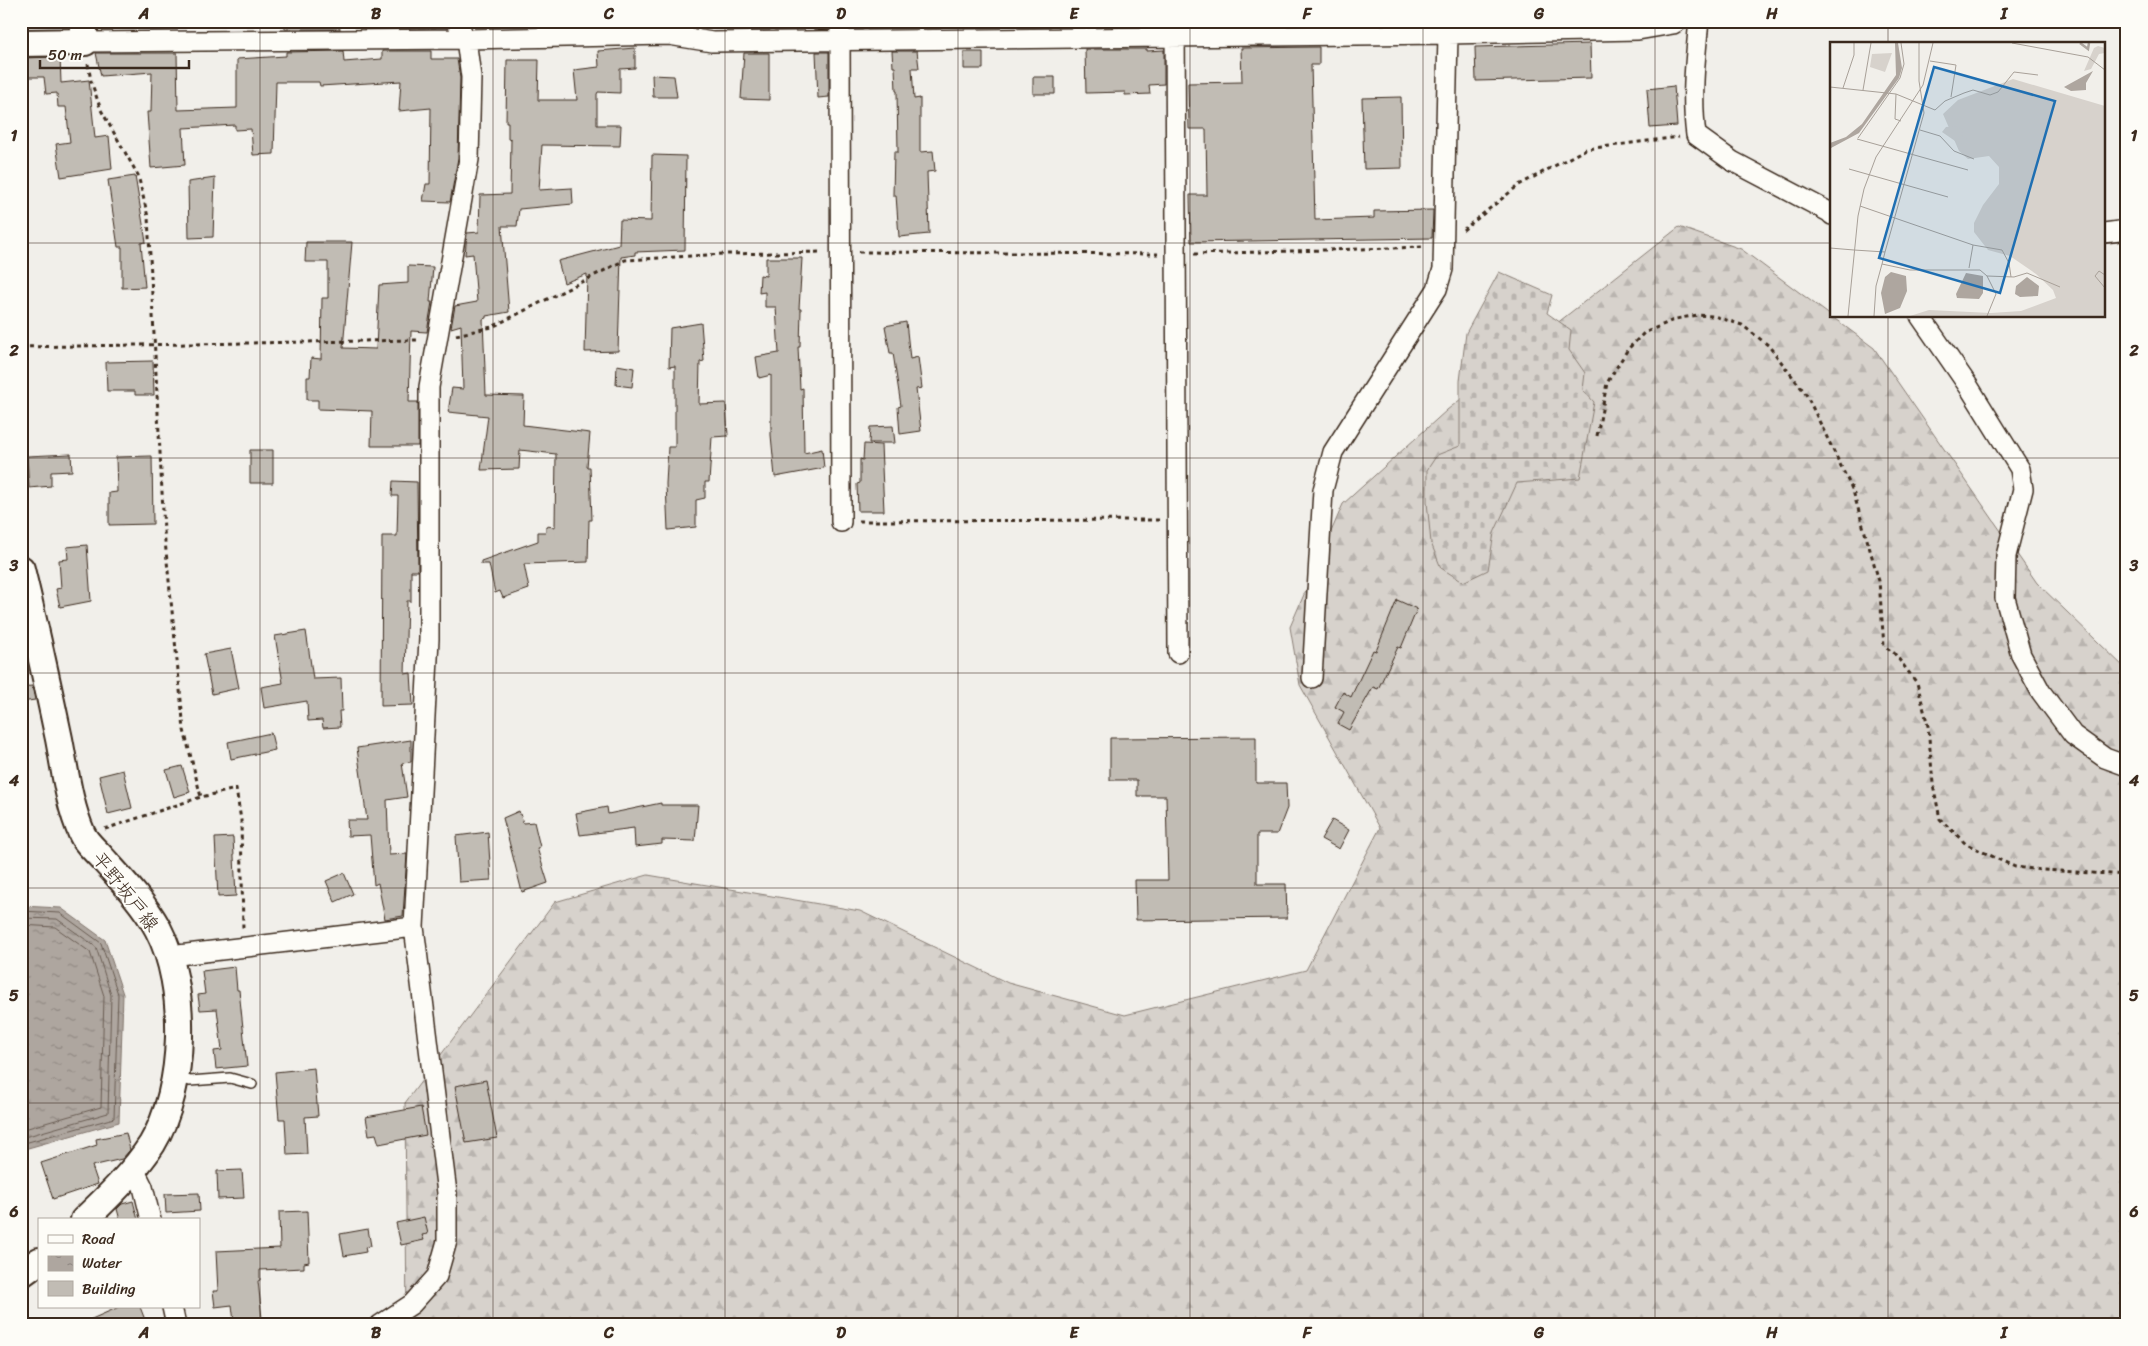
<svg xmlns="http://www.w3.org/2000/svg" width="2148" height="1346" font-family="Sriracha,'Klee One',sans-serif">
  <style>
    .forest { fill: url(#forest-firs); stroke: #897e75 }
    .cemetery { fill: url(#cemetery-stones); stroke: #897e75 }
    .water { fill: url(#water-ripples); stroke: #80746b }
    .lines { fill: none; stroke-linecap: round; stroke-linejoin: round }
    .shore { stroke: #695c52; stroke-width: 1 }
    .building { fill: #c1bcb4; stroke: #3b2a1e }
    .lane-casing { stroke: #3b2a1e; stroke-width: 12 }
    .street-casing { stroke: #3b2a1e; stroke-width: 22 }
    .secondary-casing { stroke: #3b2a1e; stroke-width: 30 }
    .path { stroke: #3b2a1e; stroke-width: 3; stroke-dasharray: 4 4; stroke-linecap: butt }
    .lane { stroke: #fdfcf7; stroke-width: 9 }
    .street { stroke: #fdfcf7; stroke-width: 19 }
    .secondary { stroke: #fdfcf7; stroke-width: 26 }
    .grid { fill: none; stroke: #3b2a1e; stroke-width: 1; stroke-opacity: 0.55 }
    .labels { text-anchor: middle; stroke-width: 4; stroke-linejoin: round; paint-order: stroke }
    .street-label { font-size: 19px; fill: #3b2a1e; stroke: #fdfcf7 }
    .inset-river { fill: none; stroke: #aea69f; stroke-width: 2.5 }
    .inset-road { fill: none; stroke: #a8a098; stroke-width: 1 }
    .view { fill: #1f6fb2; fill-opacity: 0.15; stroke: #1f6fb2; stroke-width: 2.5 }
    .inset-edge { fill: none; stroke: #3b2a1e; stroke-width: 2.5 }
    .neatline { fill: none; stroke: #3b2a1e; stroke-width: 2 }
    .grid-label { font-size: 16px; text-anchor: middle; font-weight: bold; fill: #3b2a1e }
  </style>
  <defs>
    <pattern id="forest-firs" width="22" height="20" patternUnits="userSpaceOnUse" patternTransform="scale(1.25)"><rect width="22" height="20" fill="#d7d2cc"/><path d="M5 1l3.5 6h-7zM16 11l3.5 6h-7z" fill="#b9b4af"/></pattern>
    <pattern id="cemetery-stones" width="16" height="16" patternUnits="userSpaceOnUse" patternTransform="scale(1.25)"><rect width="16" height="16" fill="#d7d2cc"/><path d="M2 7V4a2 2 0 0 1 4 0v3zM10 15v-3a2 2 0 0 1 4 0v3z" fill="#b9b4af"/></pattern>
    <pattern id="water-ripples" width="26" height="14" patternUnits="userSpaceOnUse" patternTransform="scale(1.25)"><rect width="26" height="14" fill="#aea69f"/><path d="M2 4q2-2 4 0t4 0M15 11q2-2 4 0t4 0" fill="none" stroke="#8f8781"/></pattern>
  </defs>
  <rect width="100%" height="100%" fill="#f1efea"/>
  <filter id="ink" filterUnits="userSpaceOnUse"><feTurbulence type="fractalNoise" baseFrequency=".02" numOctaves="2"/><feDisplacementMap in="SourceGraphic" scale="10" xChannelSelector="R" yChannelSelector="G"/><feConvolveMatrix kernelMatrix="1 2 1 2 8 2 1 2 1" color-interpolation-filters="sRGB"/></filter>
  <g filter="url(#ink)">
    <path class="forest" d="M1679 227 1741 249 1874 348 2037 583 2127 670V1325H407L405 1103 555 902 648 875 860 911 1008 983 1125 1015 1306 970 1380 828 1300 685 1290 627 1343 504 1447 410Z"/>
    <path class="cemetery" d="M1499 272 1552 295 1547 313 1571 330 1569 350 1585 373 1583 390 1594 402 1580 478 1517 483 1494 533 1488 570 1463 582 1441 568 1431 543 1427 502V470L1437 455 1460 446V381L1466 333Z"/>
    <path class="water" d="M21 906 61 908 105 940 123 994 119 1122 21 1150Z"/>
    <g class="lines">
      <path class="shore" d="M21 911 60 913 101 943 118 994 114 1118 21 1144
        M21 918 57 919 96 947 111 995 108 1113 21 1138
        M21 925 55 927 90 952 104 996 101 1107 21 1130"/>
    </g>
    <path class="building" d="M285 21H339L340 29H285Z
      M382 21H445L447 28H382Z
      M747 21H770V30H746Z
      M814 21H829V29L814 30Z
      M1590 44 1591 78 1476 81 1475 47Z
      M1319 47V65H1311L1315 220 1374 218V211L1433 210 1432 238 1191 242 1190 195H1207L1206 129H1189L1188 83 1242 82 1241 48Z
      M635 48V68L620 69V93L598 92 597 94V125H621L620 146 542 145 539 190 572 188 573 204 519 209 517 226H502L509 312 486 316V318L483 319 486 395 524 396 523 425 590 433 587 467H590L592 520H589L588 562 524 564 529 589 503 598 500 591 495 593 489 564H481V561L538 541V532H546V526L555 527 556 454 520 450 519 469 481 470 488 416 448 412 452 388 463 389 461 325 451 328 455 306 477 302 473 254 465 255 467 233 479 232 480 195 510 194 511 140 508 139V122H506L507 60H539L538 100H577L574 70 599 67 598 51Z
      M1085 49H1147V51L1164 50V84L1149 85 1150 94 1125 95V92L1086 93Z
      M343 51 344 62 382 59V51H431V59H457L460 78 458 158 450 202 423 201 426 184H430L431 108 399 111 401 81 320 86 319 82H276L274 154 253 155 251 129 235 130V125L183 128 185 165 151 168 147 112H151L152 72 101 76 96 53H177L178 110 237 108V59L286 56V52Z
      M892 51H917L919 68H912L914 99 920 98V152L933 151 935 171 927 172 929 234 899 237 896 195H893L894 152H898L897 91H896L895 67H893Z
      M816 52H829V97L818 98Z
      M964 52H983V69H964Z
      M744 53H769V100L741 99Z
      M60 57 61 83 89 80 95 138 109 136 112 169 61 177 56 144 70 142 66 107H58L57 93 46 94 44 77H21V58Z
      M652 75 674 76 677 97H653Z
      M1033 77H1055V94H1033Z
      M1674 86 1677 126 1650 128 1647 89Z
      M1401 97 1402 168 1364 169 1362 98Z
      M652 155 686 156 685 250 635 252V255L621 257 618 351 585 352 587 274 564 283 558 261 619 245 620 220 651 221Z
      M135 176 146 242 141 243 145 287 122 288V247H118L108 180Z
      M215 178 213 237 189 238 188 182Z
      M306 242H352L343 348 376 349 379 285 408 283V266L433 267 430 302H432L427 332 411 331 409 402H418V446H371L372 411 318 409V400H307V377H310L311 358 321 359 322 298H328V262H305Z
      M766 258H802L799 309H801L800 347H798L800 389 803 388 804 453 822 449 824 468 775 477 771 435V375L759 378 756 357 779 353 776 307H765V292L759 293 760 275 766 276Z
      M906 322 910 359 918 357 922 388 916 389 921 431 900 434 898 407 901 406 893 353H890L885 326Z
      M701 323 704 361 700 362 699 404 726 403 728 436 712 437 709 482H705V498L696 500V527L668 530 666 484 668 447H675V366L669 367 670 328Z
      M153 361 154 395H135V391H107L106 362Z
      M617 365 634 368 632 387 616 385Z
      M893 426 895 443H869L870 427Z
      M864 444 881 445 884 511H858L857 484 860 483V459L863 460Z
      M250 450H273V483H250Z
      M71 454 72 471 51 472V486L29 488 27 456Z
      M152 456 153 524 109 525V493L117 492 116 457Z
      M393 481 417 482 418 571H411V601H407L405 674 411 673 413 705 381 706 382 536H397L398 496H392Z
      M87 545 91 601 60 607 56 589 61 588 59 560 68 559 67 547Z
      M1397 600 1417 609 1401 648 1398 647 1378 689 1373 687 1349 730 1338 724 1344 712 1335 707 1343 692 1351 697 1373 650 1376 651Z
      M306 631 313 679 341 678 342 711H339L340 727 323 728 322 720 308 721 307 701 264 708 261 687 283 683 275 636Z
      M231 649 239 688 212 694 204 654Z
      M32 686 35 700 21 702V687Z
      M271 733 275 750 231 759 228 742Z
      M1256 737V783H1286L1287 808 1277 834H1257V884H1286L1287 918 1136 920 1135 880H1168L1166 796H1137V780H1110V738Z
      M411 740V762L402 763 407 797 387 800 389 855 407 854 403 916 385 919 378 883 374 885 370 835 348 836 347 820H367L357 748Z
      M182 766 190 792 174 797 166 770Z
      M123 770 132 808 108 814 99 776Z
      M661 803V805H698L695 841 662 840V844L635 847 634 828 580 835 576 813 607 807 608 814Z
      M519 811 523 823 534 822 540 847 537 848 548 883 522 892 503 818Z
      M1332 820 1349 830 1339 849 1321 839Z
      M488 832 491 880 459 882 456 836Z
      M233 837 236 896 218 897 215 838Z
      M344 873 353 894 335 902 326 881Z
      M235 967 237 990H239L247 1066 216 1069 214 1051 222 1050 217 1009 200 1010 198 995 205 994 202 971Z
      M314 1068 318 1116 305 1117 307 1154 287 1155 285 1119H279L275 1072Z
      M486 1080 497 1138 466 1143 455 1086Z
      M421 1107 426 1135 379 1144 376 1134 369 1135 366 1117Z
      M126 1133 130 1150 122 1159 92 1166 98 1184 53 1199 41 1163 97 1145 96 1139Z
      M242 1170 244 1198 218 1199 217 1171Z
      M199 1193 200 1211 166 1213 165 1194Z
      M133 1201 138 1220H120L117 1209 122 1204Z
      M307 1211 309 1262 304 1263V1268L260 1270V1280L258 1281 262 1318 234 1322 232 1305 215 1307 213 1291H218L216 1251 280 1248 279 1212Z
      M424 1217 428 1234 422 1235 424 1240 401 1245 396 1223Z
      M368 1229 371 1246 365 1247 366 1252 344 1256 340 1234Z
      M119 1307H140L147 1325H78Z"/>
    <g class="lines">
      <g class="lane-casing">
        <path id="lane" d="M178 1077 190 1081 230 1078 252 1084"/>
      </g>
      <g class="street-casing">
        <path id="street" d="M840 21 841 522
          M1175 21 1178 653
          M1699 21C1695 60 1691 97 1696 135L1732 161 1829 212 1832 215
          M85 42 466 39 669 35 712 42 1448 34 1638 30 1673 24 1678 21
          M2104 233 2127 230
          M1920 316 1969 387 2020 469 2023 489 2006 556 2005 598 2021 655 2041 692 2073 735 2105 758 2127 766
          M1312 678 1323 490 1333 452 1437 289 1443 269 1448 34
          M170 956 414 927
          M134 1169 143 1187 151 1220
          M172 1307 176 1325
          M380 1325 412 1304 437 1276 447 1241V1193L414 927 429 639V387L469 159 471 77 466 39 456 21"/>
      </g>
      <g class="secondary-casing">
        <path id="secondary" d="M21 43 85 42 83 21
          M21 569C35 626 47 682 59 739 65 770 69 805 82 834 86 843 96 851 102 858 121 879 144 903 158 929 188 986 186 1088 152 1144 134 1172 108 1197 84 1220
          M21 1274 39 1261"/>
      </g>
      <path class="path" d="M88 64 91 81 101 110 138 175 148 217 164 531 184 730 201 797
        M1463 230 1519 185 1586 149 1679 137
        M859 252 1158 254
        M1194 254 1425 247
        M456 335 492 327 625 260 725 254 823 252
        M21 347 418 340
        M1597 436 1607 383 1628 349 1644 333 1676 319 1697 315 1714 316 1742 325 1768 345 1806 394 1853 491 1879 581 1884 646 1894 653 1917 683 1928 726 1933 784 1940 819 1966 844 2015 867 2042 870 2127 875
        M859 521 1160 520
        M105 829 201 797 236 789 241 820 243 930"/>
      <use href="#lane" class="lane"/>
      <use href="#street" class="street"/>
      <use href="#secondary" class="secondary"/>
    </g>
  </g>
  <path class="grid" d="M260 21V1325M493 21V1325M725 21V1325M958 21V1325M1190 21V1325M1423 21V1325M1655 21V1325M1888 21V44M21 243H1832M2104 243H2127M1888 316V1325M21 458H2127M21 673H2127M21 888H2127M21 1103H2127"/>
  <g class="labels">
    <g class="street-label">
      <text transform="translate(126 891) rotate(52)" y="7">平野坂戸線</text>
    </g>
  </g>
  <g transform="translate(1830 42)">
    <rect width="275" height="275" fill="#f1efea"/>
    <path d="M62 11 55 30 40 25 42 12Z" fill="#d7d2cc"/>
    <path d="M183 37 275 64V274H80L99 268 161 271 191 269 226 256 223 248 206 232 180 214 158 208 144 190V181L153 163 169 142V125L159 114 138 117 129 109 113 72 128 58Z" fill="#d7d2cc"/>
    <path d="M268 4 275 6V11L269 12 261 27 254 29 264 6ZM126 84 133 88 131 93 138 98 137 102 128 101 112 90 116 85Z" fill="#d7d2cc"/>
    <path d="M65 1H68L72 26 69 36 29 91 1 106 0 101 16 95 32 82 66 33ZM263 29 256 41V48L241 49 234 45ZM61 230 76 234 77 249 70 266 55 272 51 251 55 235ZM136 231 153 234V251L149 257 127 256 126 252ZM197 235 209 244 208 254 190 255 185 252 186 244Z" fill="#aea69f"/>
    <path class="inset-river" d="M250 1 258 7 259 1"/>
    <path class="inset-road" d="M182 1 258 15 275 28M100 19 126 23 121 55M0 45 66 52 105 68 115 59 134 51 143 48 160 53 168 50 184 30 208 33M13 46 24 13V1M33 48 41 1M66 52 65 77 71 79M90 88 110 94 124 109 144 117M28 96 70 36 74 22 71 1M27 97 138 128M19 127 118 155M30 164 143 203 172 208 179 221 181 235M0 206 24 208M24 208 55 210 52 222 80 228H150L157 234 166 252 157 274M55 210 94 71 89 39V1M139 226 143 203M275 233 269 229 265 234 275 246M157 234 184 235 197 231 230 245M18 274 28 174 34 147 46 115 93 43 103 1M44 274 46 244 52 222"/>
    <path class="view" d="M104 25 225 59 170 251 49 216Z"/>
    <rect width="275" height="275" class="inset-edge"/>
  </g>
  <rect width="2148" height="1346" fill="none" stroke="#fdfcf7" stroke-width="55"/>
  <rect x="38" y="1218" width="162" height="90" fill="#fdfcf7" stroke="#afa8a0"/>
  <rect x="48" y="1235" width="25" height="8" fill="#fdfcf7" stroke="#afa8a0"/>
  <text x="82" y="1244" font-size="15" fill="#3b2a1e">Road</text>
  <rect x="48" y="1256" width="25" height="15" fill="url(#water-ripples)" stroke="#afa8a0"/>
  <text x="82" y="1268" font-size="15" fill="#3b2a1e">Water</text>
  <rect x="48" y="1281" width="25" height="15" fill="#c1bcb4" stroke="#afa8a0"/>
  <text x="82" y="1294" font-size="15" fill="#3b2a1e">Building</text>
  <path d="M40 60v8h149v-8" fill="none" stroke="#3b2a1e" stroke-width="2.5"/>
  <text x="48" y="60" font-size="15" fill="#3b2a1e" stroke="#fdfcf7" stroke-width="4" paint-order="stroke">50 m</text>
  <rect x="28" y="28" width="2092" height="1290" class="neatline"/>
  <g class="grid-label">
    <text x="144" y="19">A</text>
    <text x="376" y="19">B</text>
    <text x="609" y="19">C</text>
    <text x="841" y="19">D</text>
    <text x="1074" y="19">E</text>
    <text x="1307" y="19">F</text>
    <text x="1539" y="19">G</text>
    <text x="1772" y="19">H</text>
    <text x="2004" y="19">I</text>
    <text x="14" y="141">1</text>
    <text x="2134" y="141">1</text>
    <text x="14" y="356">2</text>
    <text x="2134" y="356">2</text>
    <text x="14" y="571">3</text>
    <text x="2134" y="571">3</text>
    <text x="14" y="786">4</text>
    <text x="2134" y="786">4</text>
    <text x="14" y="1001">5</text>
    <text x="2134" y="1001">5</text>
    <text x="14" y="1217">6</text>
    <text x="2134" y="1217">6</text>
    <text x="144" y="1338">A</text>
    <text x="376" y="1338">B</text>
    <text x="609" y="1338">C</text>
    <text x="841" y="1338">D</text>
    <text x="1074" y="1338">E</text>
    <text x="1307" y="1338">F</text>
    <text x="1539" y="1338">G</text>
    <text x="1772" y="1338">H</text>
    <text x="2004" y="1338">I</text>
  </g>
</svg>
